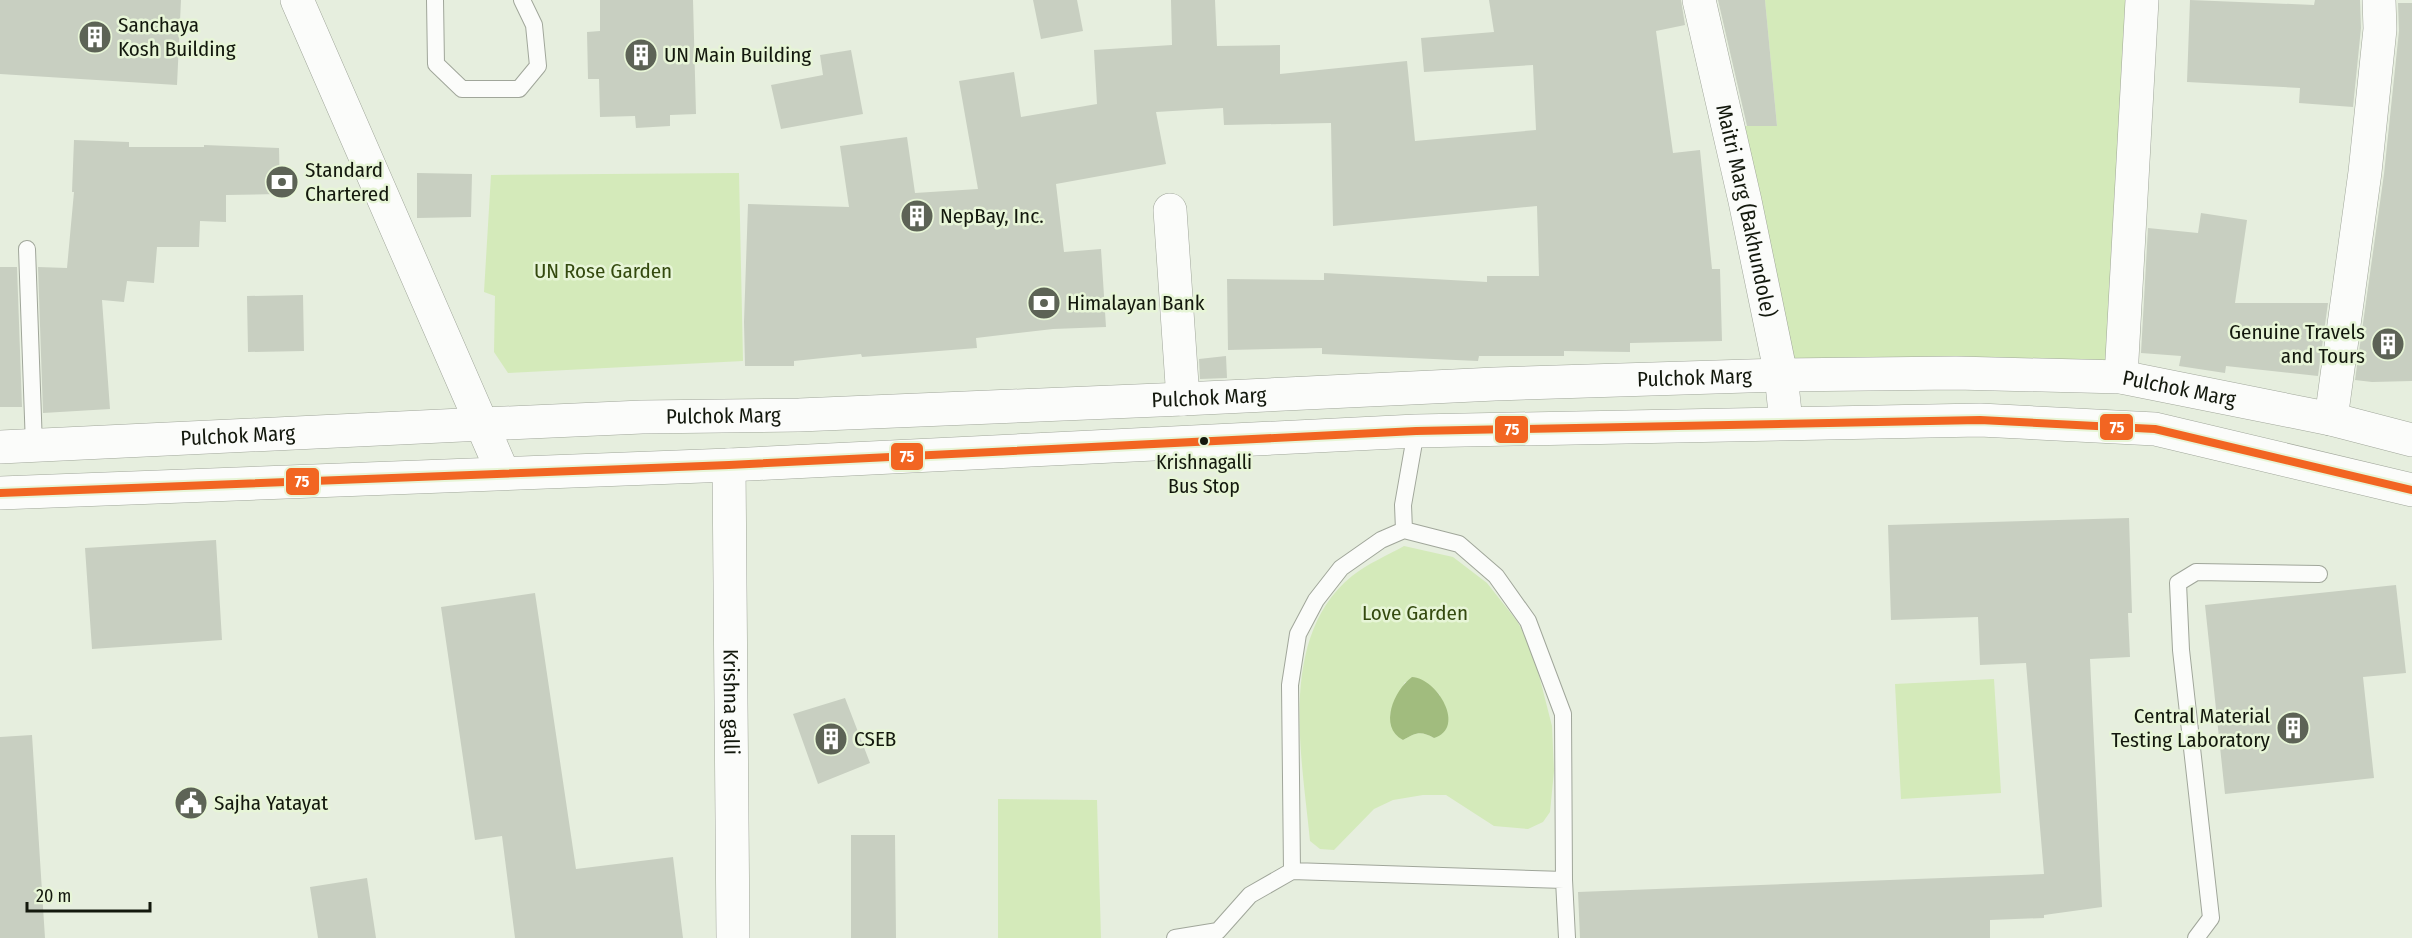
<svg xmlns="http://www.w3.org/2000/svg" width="2412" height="938" font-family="'Fira Sans Condensed',sans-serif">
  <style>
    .green { fill: #d4eaba; fill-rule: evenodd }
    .water { fill: #a1bc7e }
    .building { fill: #c8cfc1 }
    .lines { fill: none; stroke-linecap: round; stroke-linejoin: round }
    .service-casing { stroke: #a0a69a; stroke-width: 18 }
    .minor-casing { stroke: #a0a69a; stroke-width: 34 }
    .tertiary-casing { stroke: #a0a69a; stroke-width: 34 }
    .primary-casing { stroke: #a0a69a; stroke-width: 34 }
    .service { stroke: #fbfcfa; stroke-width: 16 }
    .minor { stroke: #fbfcfa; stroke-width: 33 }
    .tertiary { stroke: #fbfcfa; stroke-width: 33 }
    .primary { stroke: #fbfcfa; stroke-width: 33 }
    .bus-1-casing { stroke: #e7f5d7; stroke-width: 12 }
    .bus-1 { stroke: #f26522; stroke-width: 8 }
    .bus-dot { fill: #13180d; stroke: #e7f5d7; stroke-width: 2 }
    .labels { text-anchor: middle; stroke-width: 5; stroke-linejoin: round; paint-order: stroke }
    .bus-label { font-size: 20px; fill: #13180d; stroke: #e7f5d7 }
    .poi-label { font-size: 21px; fill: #13180d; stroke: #e7f5d7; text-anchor: start }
    .street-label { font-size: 21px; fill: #13180d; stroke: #e7f5d7 }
    .park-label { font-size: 21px; fill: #344a0f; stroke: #e7f5d7 }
    .line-badge { stroke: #e7f5d7; stroke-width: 2 }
    .badge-label { font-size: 16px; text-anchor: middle; font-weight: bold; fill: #fff }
  </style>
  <rect width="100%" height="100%" fill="#e6eede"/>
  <path class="green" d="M1765 0H2142L2121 377 1787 364 1741 126H1777Z
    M739 173 743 361 508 373 494 352 495 296 484 292 491 175Z
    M1404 546 1453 557 1487 583 1517 621 1532 648 1552 726 1554 771 1550 812 1543 822 1528 829 1494 826 1446 795H1423L1393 800 1374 809 1334 850 1320 849 1310 841C1302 756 1277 637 1352 576 1367 564 1388 555 1404 546ZM1405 682 1434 689 1440 695 1434 738C1420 730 1416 733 1403 740L1390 714Z
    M1994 679 2001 793 1901 799 1895 684Z
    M998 799 1097 800 1101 938H998Z"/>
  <path class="water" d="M1412 677C1437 678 1467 728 1434 738 1420 730 1416 733 1403 740 1378 727 1394 690 1412 677Z"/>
  <path class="building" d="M0 0H181L177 85 0 74Z
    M600 0H693L696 114 670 115V126L636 128 635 116 600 117 599 79H588L587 32 600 31Z
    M1033 0H1077L1083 31 1041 39Z
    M1171 0H1215L1217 46 1280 45V74L1407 61 1415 141 1536 130 1533 65 1424 72 1421 38 1494 32 1489 0H1681L1685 25 1656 31 1673 153 1700 150 1712 269H1720L1722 341 1630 343V352L1564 351V356H1479L1478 361 1322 354V348L1228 350 1227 279 1324 280V273L1487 282V276H1539L1537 206 1333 226 1331 123 1224 125 1223 108 1156 112 1166 164 1056 184 1064 252 1101 249 1106 327 1053 329 976 338 977 348 862 357 861 354 794 361V366H745L744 322 748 204 849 207 840 146 907 137 915 193 978 189 959 81 1014 72 1021 117 1097 104 1094 50 1172 45Z
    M1718 0H1765L1777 126H1747Z
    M2190 0 2314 5 2315 0H2360L2361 28 2353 107 2299 103 2300 88 2187 82Z
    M2398 3H2412V381L2372 382 2355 380 2384 174 2399 31Z
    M851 50 863 114 781 129 771 85 823 75 820 55Z
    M74 140 129 142V147H204V145L279 148 280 194 226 195V222L200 221 199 247H157L154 283 127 281 124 302 102 300 110 409 43 413 38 267 67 268 74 192H72Z
    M417 173 472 174 471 217 417 218Z
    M2201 213 2247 220 2235 303H2328L2318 376 2226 366 2225 373 2179 366 2181 356 2141 353 2148 228 2198 233Z
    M0 267H17L22 407H0Z
    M303 295 304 351 248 352 247 296Z
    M1226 356 1227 378 1200 379 1199 359Z
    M2129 518 2132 613H2128L2130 657 2090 659 2102 907 2044 915V918L1990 920V938H1580L1578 892 2044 874 2026 663 1980 665 1978 617 1891 620 1888 525Z
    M216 540 222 640 92 649 85 548Z
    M2396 585 2406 673 2363 677 2374 778 2225 794 2205 605Z
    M535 593 576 869 673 857 683 938H515L502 836 475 840 441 607Z
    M845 698 870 763 818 784 793 714Z
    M32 735 45 938H0V737Z
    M851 835H895L896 938H851Z
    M367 878 376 938H318L310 887Z"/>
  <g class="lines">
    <g class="service-casing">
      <path id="service" d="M435 0 436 64 462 89H519L538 66 534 25 522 0
        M27 249 34 446
        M1404 530 1403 505 1416 431
        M1292 871 1564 880
        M1175 938 1218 931 1250 895 1292 871 1290 685 1298 634 1316 600 1341 568 1381 540 1404 530 1459 544 1496 576 1528 621 1563 714 1564 880 1567 938
        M2196 938 2211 918 2181 650 2178 583 2196 572 2319 574"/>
    </g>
    <g class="minor-casing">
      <g id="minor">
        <path d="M297 0 503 473"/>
        <path id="s1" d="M1699 0 1745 201 1781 375 1786 422"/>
        <path d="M1170 210 1183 399"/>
        <path d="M2121 377 2142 0"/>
        <path d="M2331 419 2365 172 2380 29 2379 0"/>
      </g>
    </g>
    <g class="tertiary-casing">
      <g id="tertiary">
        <path id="s2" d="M729 465 733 938"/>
      </g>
    </g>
    <g class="primary-casing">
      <g id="primary">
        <path id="s3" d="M0 447 483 424 642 417 799 415 1183 399 1495 384 1781 375 1956 373 2121 377 2331 419 2412 440"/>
        <path d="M0 493 729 465 1416 431 1980 420 2155 429 2412 490"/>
      </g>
    </g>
    <use href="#service" class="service"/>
    <use href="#minor" class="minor"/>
    <use href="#tertiary" class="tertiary"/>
    <use href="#primary" class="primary"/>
    <g class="bus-1-casing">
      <path id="bus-1" d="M0 493 729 465 1416 431 1980 420 2155 429 2412 490"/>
    </g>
    <use href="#bus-1" class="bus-1"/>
  </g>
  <defs>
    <g id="building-disc" transform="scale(1.725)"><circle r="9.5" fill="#5d6356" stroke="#e7f5d7"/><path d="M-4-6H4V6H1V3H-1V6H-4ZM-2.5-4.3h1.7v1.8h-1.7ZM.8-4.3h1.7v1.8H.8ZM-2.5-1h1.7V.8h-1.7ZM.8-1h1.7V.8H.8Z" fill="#fff"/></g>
    <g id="bank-disc" transform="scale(1.725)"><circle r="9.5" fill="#5d6356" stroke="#e7f5d7"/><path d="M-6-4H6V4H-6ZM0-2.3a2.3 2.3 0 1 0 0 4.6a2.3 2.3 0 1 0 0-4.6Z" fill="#fff"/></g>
    <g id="civic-disc" transform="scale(1.725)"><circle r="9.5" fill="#5d6356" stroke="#e7f5d7"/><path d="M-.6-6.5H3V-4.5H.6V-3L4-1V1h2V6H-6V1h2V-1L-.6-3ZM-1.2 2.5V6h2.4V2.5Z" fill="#fff"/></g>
  </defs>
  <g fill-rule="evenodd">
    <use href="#building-disc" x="95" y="37"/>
    <use href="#building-disc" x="641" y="55"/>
    <use href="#bank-disc" x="282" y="182"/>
    <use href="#building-disc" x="917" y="216"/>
    <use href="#bank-disc" x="1044" y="303"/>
    <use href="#building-disc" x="2388" y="344"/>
    <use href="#building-disc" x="2293" y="728"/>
    <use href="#building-disc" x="831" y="739"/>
    <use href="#civic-disc" x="191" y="803"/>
  </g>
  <circle class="bus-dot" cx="1204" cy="441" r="5"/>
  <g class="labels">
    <g class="bus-label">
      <text x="1204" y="469">Krishnagalli<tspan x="1204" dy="24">Bus Stop</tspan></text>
    </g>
    <g class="poi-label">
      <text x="118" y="32">Sanchaya<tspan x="118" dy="24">Kosh Building</tspan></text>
      <text x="664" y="62">UN Main Building</text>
      <text x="305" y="177">Standard<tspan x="305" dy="24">Chartered</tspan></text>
      <text x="940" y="223">NepBay, Inc.</text>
      <text x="1067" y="310">Himalayan Bank</text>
      <text x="2365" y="339" text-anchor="end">Genuine Travels<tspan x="2365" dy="24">and Tours</tspan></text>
      <text x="2270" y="723" text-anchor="end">Central Material<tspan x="2270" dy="24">Testing Laboratory</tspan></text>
      <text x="854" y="746">CSEB</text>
      <text x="214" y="810">Sajha Yatayat</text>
    </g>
    <g class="street-label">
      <text dy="7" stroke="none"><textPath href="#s1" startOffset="216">Maitri Marg (Bakhundole)</textPath></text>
      <text dy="7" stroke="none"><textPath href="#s3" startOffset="1696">Pulchok Marg</textPath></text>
      <text dy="7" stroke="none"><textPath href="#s3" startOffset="2182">Pulchok Marg</textPath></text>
      <text dy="7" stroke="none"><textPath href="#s3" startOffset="1210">Pulchok Marg</textPath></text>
      <text dy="7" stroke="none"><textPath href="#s3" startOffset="724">Pulchok Marg</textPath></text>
      <text dy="7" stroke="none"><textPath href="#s3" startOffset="238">Pulchok Marg</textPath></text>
      <text dy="7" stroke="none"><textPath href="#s2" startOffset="237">Krishna galli</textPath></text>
    </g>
    <g class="park-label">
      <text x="603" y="278">UN Rose Garden</text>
      <text x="1415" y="620">Love Garden</text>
    </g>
  </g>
  <g class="line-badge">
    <rect x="2099" y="413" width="35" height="28" rx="6" fill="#f26522"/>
    <rect x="1494" y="415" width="35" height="29" rx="6" fill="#f26522"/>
    <rect x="890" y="442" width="34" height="29" rx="6" fill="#f26522"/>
    <rect x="285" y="467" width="35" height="29" rx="6" fill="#f26522"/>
  </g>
  <g class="badge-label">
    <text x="2117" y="433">75</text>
    <text x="1512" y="435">75</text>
    <text x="907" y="462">75</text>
    <text x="302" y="487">75</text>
  </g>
  <path d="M27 902v9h123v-9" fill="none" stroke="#13180d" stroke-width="3"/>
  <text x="36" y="902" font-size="18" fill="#13180d" stroke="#e7f5d7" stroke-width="4.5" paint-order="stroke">20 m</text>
</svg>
